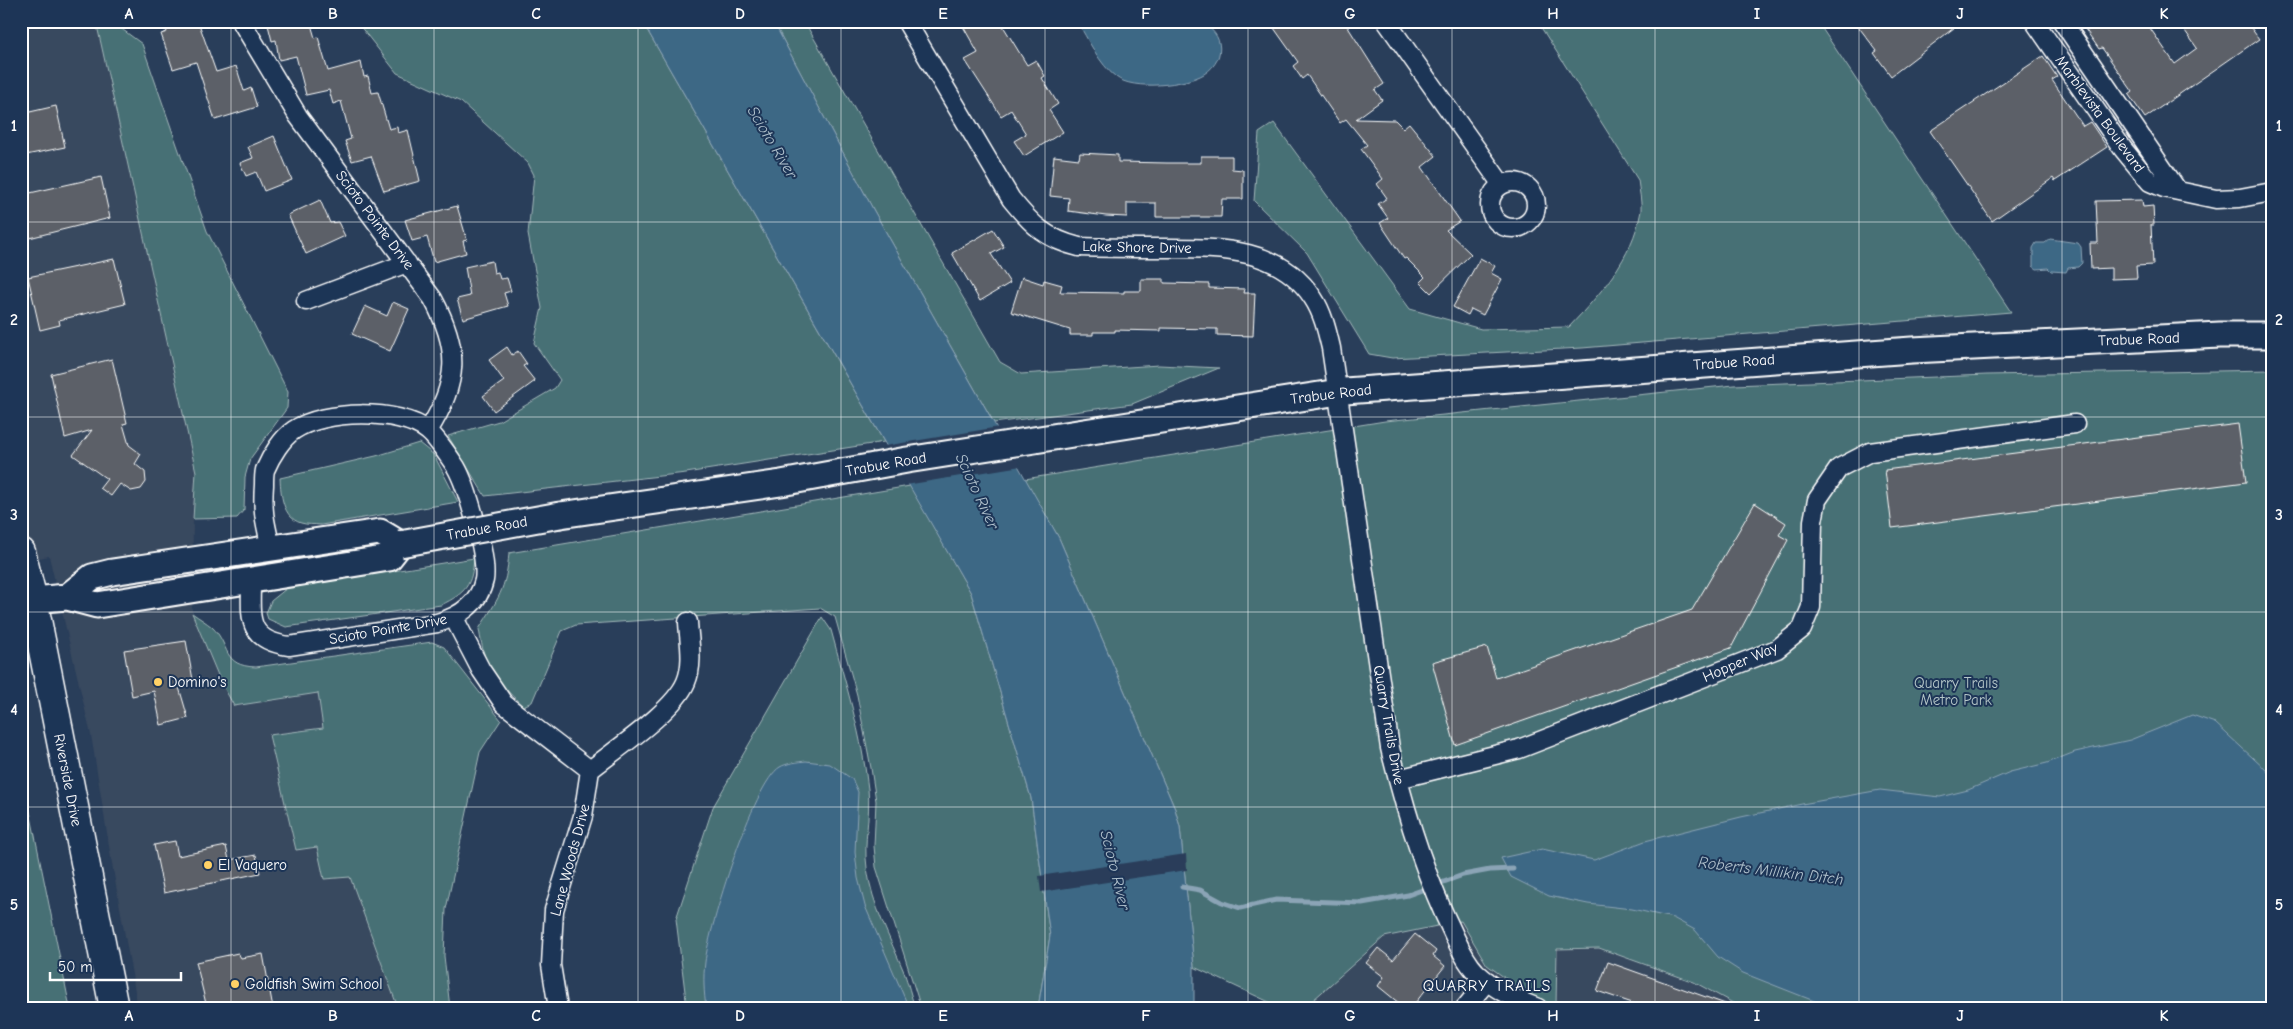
<svg xmlns="http://www.w3.org/2000/svg" width="2293" height="1029" font-family="'Comic Neue',sans-serif">
  <style>
    .built { fill: #38485e }
    .green { fill: #477075; stroke: #a3b8ba }
    .water { fill: #3e6885; stroke: #8ba4b6 }
    .pier { fill: #293e5a }
    .lines { fill: none; stroke-linecap: round; stroke-linejoin: round }
    .stream { stroke: #8ba4b6; stroke-width: 5 }
    .building { fill: #5b6167; stroke: #fff }
    .street-casing { stroke: #fff; stroke-width: 21 }
    .secondary-casing { stroke: #fff; stroke-width: 29 }
    .primary-casing { stroke: #fff; stroke-width: 31 }
    .street { stroke: #1d3557; stroke-width: 18 }
    .secondary { stroke: #1d3557; stroke-width: 25 }
    .primary { stroke: #1d3557; stroke-width: 28 }
    .secondary-bridge-casing { stroke: #fff; stroke-width: 29; stroke-linecap: butt }
    .secondary-bridge { stroke: #1d3557; stroke-width: 25 }
    .grid { fill: none; stroke: #fff; stroke-width: 1; stroke-opacity: 0.55 }
    .poi-dot { fill: #ffd166; stroke: #1d3557; stroke-width: 2 }
    .labels { text-anchor: middle; stroke-width: 4; stroke-linejoin: round; paint-order: stroke }
    .street-label { font-size: 15px; fill: #fff; stroke: #1d3557 }
    .poi-label { font-size: 15px; fill: #fff; stroke: #1d3557; text-anchor: start }
    .park-label { font-size: 15px; fill: #b5c6c8; stroke: #1d3557 }
    .water-label { font-size: 16px; font-style: italic; fill: #b2c3ce; stroke: #1d3557 }
    .neighbourhood-label { font-size: 16px; letter-spacing: 1px; fill: #fff; stroke: #1d3557 }
    .neatline { fill: none; stroke: #fff; stroke-width: 2 }
    .grid-label { font-size: 16px; text-anchor: middle; font-weight: bold; fill: #fff }
  </style>
  <rect width="100%" height="100%" fill="#293e5a"/>
  <filter id="ink" filterUnits="userSpaceOnUse"><feTurbulence type="fractalNoise" baseFrequency=".02" numOctaves="2"/><feDisplacementMap in="SourceGraphic" scale="10" xChannelSelector="R" yChannelSelector="G"/><feConvolveMatrix kernelMatrix="1 2 1 2 8 2 1 2 1" color-interpolation-filters="sRGB"/></filter>
  <g filter="url(#ink)">
    <path class="built" d="M21 21H96L196 472 193 519 192 613 220 680 234 706 318 693 323 728 269 735 296 849 317 847 350 876 398 1008H138L111 858 91 735 49 556 21 562Z
      M1462 921 1487 965 1556 1005 1557 949 1599 948 1694 982 1742 1008H1304L1384 937Z"/>
    <path class="green" d="M96 21H111L142 44 207 231 288 392 287 408 250 459 245 477 244 510 237 518 193 519 196 472Z
      M356 21H642L884 442 686 473 485 496 448 436 499 421 555 388 560 380 534 343 542 308 528 234 534 175 528 163 461 102 397 73Z
      M773 21H804L1000 362 1021 374 1159 365 1219 368 1132 404 994 423 874 211Z
      M1537 21H1817L2011 312 1582 348 1392 358 1369 354 1307 253 1254 201 1259 133 1274 123 1410 309 1481 329 1569 327C1601 293 1632 259 1641 211 1642 202 1639 190 1638 180Z
      M2272 370V1008H1742L1694 982 1599 948 1557 949 1556 1006 1529 995 1487 965 1461 921 1384 937 1304 1008H1282L1194 967 1180 827 1175 809 1059 538 1025 479 1385 421 1734 385 1987 375Z
      M419 443 434 455 458 502 321 525C314 524 307 525 301 523 282 517 281 494 280 478L376 456Z
      M910 486 971 593 1031 798 1050 936 1038 1008H921L876 867 874 846 876 801 871 768 857 695 835 617 820 608 576 625 562 631 532 702 523 706C492 676 486 673 479 629 498 599 506 590 509 553Z
      M474 558C472 585 466 593 441 605L286 627 268 619 266 613 271 601 287 588Z
      M192 613C199 618 206 622 212 627 231 645 221 666 256 667L432 642 444 647 501 720 480 752 446 909 444 956 450 1008H398L350 877 324 879 317 847 296 850 269 735 323 728 318 693 234 706 220 680Z
      M822 617 831 630C845 682 862 735 868 789 871 816 863 842 867 868 872 905 890 938 904 972 908 983 911 996 915 1008H687L676 919 713 807Z
      M21 767 70 1008H21Z"/>
    <path class="water" d="M642 21H773L874 211 1059 538 1175 809 1180 827 1194 967V1008H1038L1050 936 1031 798 971 593Z
      M1077 21C1105 21 1133 21 1161 21 1171 21 1185 19 1195 21 1223 28 1229 58 1204 74 1186 85 1133 91 1116 77 1099 64 1088 39 1077 21Z
      M2050 239 2078 243 2081 247 2082 263 2078 267 2068 268 2066 272 2051 271 2048 268 2037 269 2033 266V248L2036 243H2045Z
      M2192 715 2215 723 2266 770 2272 777V1008H1832L1743 973 1718 957 1695 930 1673 918 1632 909 1588 904 1549 896 1511 877 1501 858 1542 849 1594 860 1645 841 1741 817 1802 804 1880 790 1940 797 1968 790 2010 772 2047 763 2075 752 2130 740Z
      M806 761 830 764 852 779 858 792 855 852 858 878 865 906 909 1008H826C802 997 789 1006 765 1008 746 1009 726 1008 706 1008 704 992 703 978 705 962 709 928 753 783 780 767 787 763 798 762 806 761Z"/>
    <path class="pier" d="M999 427 1021 466 906 485 884 446Z
      M1186 854 1187 870 1041 892 1039 876Z"/>
    <g class="lines">
      <path class="stream" d="M1182 887 1200 890 1222 902 1240 908 1276 900 1362 903 1408 895 1463 875 1490 870 1513 869"/>
    </g>
    <path class="building" d="M163 21H198L216 72 236 66 244 91 251 88 257 107 215 120 196 62 173 69 161 34 167 32Z
      M267 21H310L315 38 318 37 328 71 361 62 364 77 368 76 372 93 378 92 389 129 397 127 398 133 408 130 420 181 384 191 371 156 352 161 345 141 351 139 341 101 333 104 329 90 306 95 296 56 279 60 276 40 272 41Z
      M960 21H1000L1027 65 1036 60 1045 76 1042 78 1058 104 1049 110 1063 132 1024 156 1014 141 1026 134 1011 110 1001 116 965 60 978 53Z
      M1269 21H1344L1384 84 1375 90 1382 100 1356 119 1395 120 1403 128 1409 123 1436 156 1422 167 1460 221 1446 230 1471 254 1431 293 1420 282 1425 277 1406 258 1404 259 1380 223 1388 218 1378 204 1387 198 1377 184 1383 179 1361 149 1367 145 1346 119 1340 123 1307 75 1302 79 1293 66 1298 62Z
      M1854 21H1963L1891 76 1874 53 1877 51Z
      M2096 21H2145L2175 64 2197 48 2178 21H2246L2259 39 2145 118 2129 95 2133 92 2102 48 2099 49 2085 29Z
      M2043 56 2057 77 2052 80 2083 126 2090 122 2107 147 2055 181 2053 178 1992 221 1930 131Z
      M56 106 65 147 21 156V114Z
      M274 136 292 180 264 191 256 172 246 176 240 163 253 158 248 147Z
      M1080 153 1118 155V162L1167 163H1201V156H1232V169L1243 170V199H1222L1221 217H1156V203H1127V217L1106 216 1068 211 1069 198 1050 196 1054 156 1079 159Z
      M101 177 110 218 21 240V195Z
      M320 200 330 223 338 222 345 236 306 254 288 215Z
      M2142 200 2143 207 2153 206 2154 225H2151L2153 265 2136 266 2137 278 2111 279V268L2091 269 2090 243H2098L2096 201Z
      M457 206 467 240 463 241 466 253 434 262 427 237 412 241 405 220Z
      M993 229 1004 247 991 254 1010 283 980 301 952 253Z
      M1480 258 1495 266 1491 273 1502 279 1483 315 1471 309 1468 315 1453 307Z
      M114 259 125 304 59 320 60 325 40 330 28 277Z
      M492 261 494 273 498 272 500 279 507 278 511 291 504 293 508 306 463 319 457 299 470 296 465 267Z
      M1022 277 1043 284 1044 280 1062 285 1060 292 1124 293V291H1141V279H1164V283L1209 284V288L1245 289 1244 293H1255L1253 336 1217 335V329L1161 328V331L1115 330V332H1093V335H1070V330L1011 312Z
      M393 302 409 309 390 351 352 334 365 306 387 316Z
      M507 347 512 355 518 351 527 364 523 366 535 381 494 411 483 396 504 381 489 360Z
      M112 359 127 423 123 424 129 445 141 454 135 464 145 472 146 482 141 489 131 491 120 484 111 496 100 488 107 479 73 455 92 430 65 438 51 374Z
      M2238 424 2246 482 1892 528 1885 470Z
      M1755 503 1786 523 1779 535 1788 540 1731 648 1455 745 1432 662 1487 647 1496 678 1692 610Z
      M186 641 193 680 178 684 188 718 161 725 154 691 132 696 124 650Z
      M175 841 178 856 226 846 229 860 256 855 260 873 164 893 154 845Z
      M1415 934 1436 951 1433 956 1445 966 1411 1008H1405L1378 986 1384 977 1366 963 1378 948 1393 960Z
      M238 953 241 958 263 954 273 1008H207L196 962Z
      M1608 962 1731 1006 1730 1008H1647L1597 991Z"/>
    <g class="lines">
      <g class="street-casing">
        <path id="street" d="M241 21 298 116 433 299C460 349 459 382 428 431
          M906 21 1011 199C1032 225 1046 239 1079 247 1108 248 1137 248 1166 248 1220 248 1280 247 1313 298 1323 313 1327 331 1331 348L1390 748C1405 811 1424 874 1453 933 1459 946 1465 961 1476 972 1495 990 1514 999 1538 1008
          M1386 21 1502 185
          M2034 21 2123 149 2150 182 2164 188 2216 199 2240 198 2272 192
          M2062 21 2178 191
          M1490 205a23 23 0 1 1 46 0a23 23 0 1 1-46 0Z
          M306 301 407 263
          M251 581C251 616 245 640 289 646L437 623C458 617 479 604 484 580 488 558 467 486 456 467 450 458 436 437 428 431 399 408 324 410 294 430 282 438 271 456 265 470 264 474 264 480 264 485 262 511 265 522 271 548
          M454 618 481 670 504 704 590 770 583 816 554 910 551 965 558 1008
          M590 770C616 749 674 711 686 682 694 663 689 641 688 622
          M1398 779 1519 749 1777 649 1802 629 1811 607 1813 521 1817 500 1839 468 1870 452 2075 424
          M1465 1008 1487 981"/>
      </g>
      <g class="secondary-casing">
        <path id="secondary" d="M560 515 781 483 907 460 1345 391 1912 350 2220 335H2272
          M21 601 67 597 97 605 389 558 400 544 380 532 112 572 92 577 67 597"/>
      </g>
      <g class="primary-casing">
        <path id="primary" d="M21 552 33 600 114 1008"/>
      </g>
      <use href="#street" class="street"/>
      <use href="#secondary" class="secondary"/>
      <use href="#primary" class="primary"/>
      <g class="secondary-bridge-casing">
        <path id="secondary-bridge" d="M400 544 560 515"/>
      </g>
      <use href="#secondary-bridge" class="secondary-bridge"/>
    </g>
  </g>
  <path class="grid" d="M231 21V1008M434 21V1008M638 21V1008M841 21V1008M1045 21V1008M1248 21V1008M1452 21V1008M1655 21V1008M1859 21V1008M2062 21V1008M21 222H2272M21 417H2272M21 612H2272M21 807H2272"/>
  <g class="poi-dot">
    <circle cx="158" cy="682" r="5"/>
    <circle cx="208" cy="865" r="5"/>
    <circle cx="235" cy="984" r="5"/>
  </g>
  <g class="labels">
    <g class="street-label">
      <text transform="translate(2100 114) rotate(54)" y="5">Marblevista Boulevard</text>
      <text transform="translate(375 220) rotate(53)" y="5">Scioto Pointe Drive</text>
      <text transform="translate(1137 247) rotate(1)" y="5">Lake Shore Drive</text>
      <text transform="translate(2139 339) rotate(-2)" y="5">Trabue Road</text>
      <text transform="translate(1734 362) rotate(-4)" y="5">Trabue Road</text>
      <text transform="translate(1331 394) rotate(-7)" y="5">Trabue Road</text>
      <text transform="translate(886 464) rotate(-10)" y="5">Trabue Road</text>
      <text transform="translate(487 528) rotate(-10)" y="5">Trabue Road</text>
      <text transform="translate(388 629) rotate(-10)" y="5">Scioto Pointe Drive</text>
      <text transform="translate(1740 662) rotate(-23)" y="5">Hopper Way</text>
      <text transform="translate(1389 725) rotate(80)" y="5">Quarry Trails Drive</text>
      <text transform="translate(68 780) rotate(79)" y="5">Riverside Drive</text>
      <text transform="translate(570 860) rotate(-75)" y="5">Lane Woods Drive</text>
    </g>
    <g class="poi-label">
      <text x="168" y="687">Domino's</text>
      <text x="218" y="870">El Vaquero</text>
      <text x="245" y="989">Goldfish Swim School</text>
    </g>
    <g class="park-label">
      <text x="1956" y="688">Quarry Trails<tspan x="1956" dy="17">Metro Park</tspan></text>
    </g>
    <g class="water-label">
      <text transform="translate(773 142) rotate(59)" y="6">Scioto River</text>
      <text transform="translate(978 491) rotate(65)" y="6">Scioto River</text>
      <text transform="translate(1116 870) rotate(76)" y="6">Scioto River</text>
      <text transform="translate(1771 870) rotate(7)" y="6">Roberts Millikin Ditch</text>
    </g>
    <g class="neighbourhood-label">
      <text x="1487" y="991">QUARRY TRAILS</text>
    </g>
  </g>
  <rect width="2293" height="1029" fill="none" stroke="#1d3557" stroke-width="55"/>
  <path d="M50 972v8h131v-8" fill="none" stroke="#ffffff" stroke-width="2.5"/>
  <text x="58" y="972" font-size="15" fill="#ffffff" stroke="#1d3557" stroke-width="4" paint-order="stroke">50 m</text>
  <rect x="28" y="28" width="2238" height="974" class="neatline"/>
  <g class="grid-label">
    <text x="129" y="19">A</text>
    <text x="333" y="19">B</text>
    <text x="536" y="19">C</text>
    <text x="740" y="19">D</text>
    <text x="943" y="19">E</text>
    <text x="1146" y="19">F</text>
    <text x="1350" y="19">G</text>
    <text x="1553" y="19">H</text>
    <text x="1757" y="19">I</text>
    <text x="1960" y="19">J</text>
    <text x="2164" y="19">K</text>
    <text x="14" y="131">1</text>
    <text x="2279" y="131">1</text>
    <text x="14" y="325">2</text>
    <text x="2279" y="325">2</text>
    <text x="14" y="520">3</text>
    <text x="2279" y="520">3</text>
    <text x="14" y="715">4</text>
    <text x="2279" y="715">4</text>
    <text x="14" y="910">5</text>
    <text x="2279" y="910">5</text>
    <text x="129" y="1021">A</text>
    <text x="333" y="1021">B</text>
    <text x="536" y="1021">C</text>
    <text x="740" y="1021">D</text>
    <text x="943" y="1021">E</text>
    <text x="1146" y="1021">F</text>
    <text x="1350" y="1021">G</text>
    <text x="1553" y="1021">H</text>
    <text x="1757" y="1021">I</text>
    <text x="1960" y="1021">J</text>
    <text x="2164" y="1021">K</text>
  </g>
</svg>
